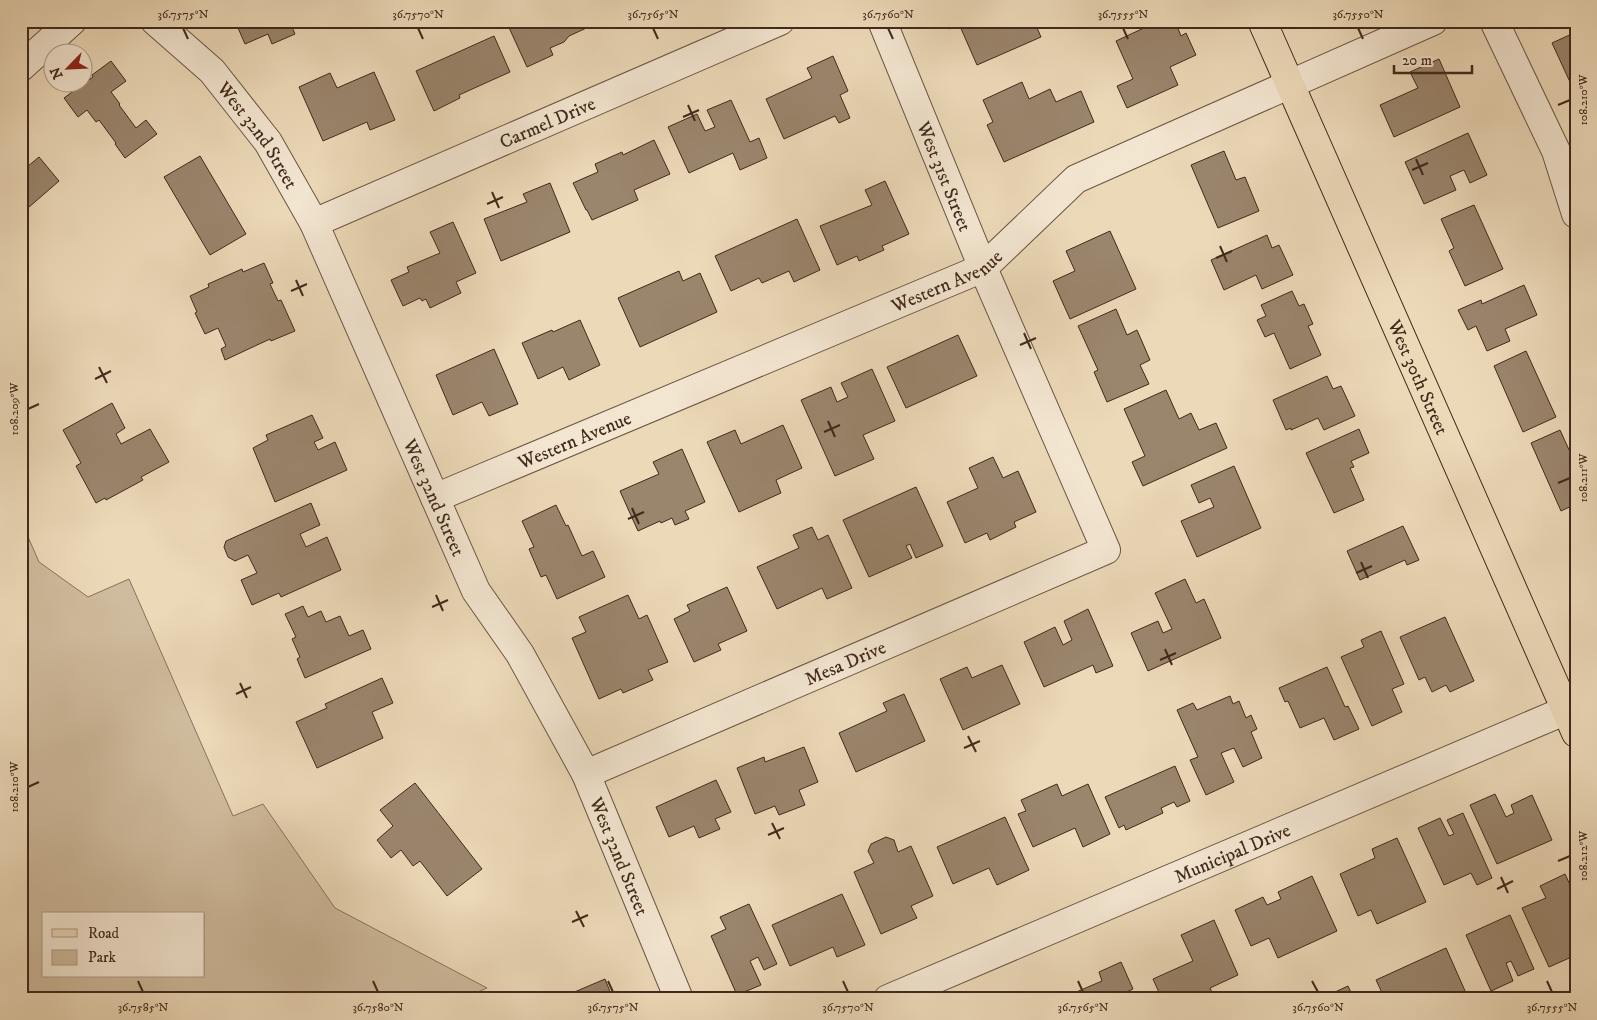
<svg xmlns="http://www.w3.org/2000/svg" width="1597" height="1020" font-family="'IM FELL DW Pica',serif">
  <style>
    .green { fill: #cfbb9d; stroke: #88725c; fill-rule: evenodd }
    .building { fill: #9a856d; stroke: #41291c }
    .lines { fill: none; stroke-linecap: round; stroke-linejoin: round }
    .minor-casing { stroke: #6c5543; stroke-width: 30 }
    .major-casing { stroke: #41291c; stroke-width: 30 }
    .minor { stroke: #f3e6d1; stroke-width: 28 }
    .major { stroke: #ecd9b8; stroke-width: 28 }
    .ticks { fill: none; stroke: #41291c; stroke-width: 2 }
    .labels { text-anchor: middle; stroke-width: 4; stroke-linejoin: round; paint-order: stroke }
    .street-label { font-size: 19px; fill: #41291c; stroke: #f3e6d1 }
    .neatline { fill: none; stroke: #41291c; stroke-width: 2 }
    .ticks-label { font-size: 12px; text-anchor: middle; fill: #41291c }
  </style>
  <rect width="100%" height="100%" fill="#ecd9b8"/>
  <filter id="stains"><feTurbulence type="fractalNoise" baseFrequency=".004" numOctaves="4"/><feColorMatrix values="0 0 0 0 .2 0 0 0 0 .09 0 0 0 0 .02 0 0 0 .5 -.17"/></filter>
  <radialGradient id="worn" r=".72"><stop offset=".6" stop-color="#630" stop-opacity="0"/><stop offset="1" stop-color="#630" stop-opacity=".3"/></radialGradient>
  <path class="green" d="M21 521 39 562 88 597 129 579 233 816 263 804 335 908 487 988 462 999H21ZM44 914H204V976H44Z"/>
  <path class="building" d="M235 21H298L291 25 295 34 272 44 268 34 245 44Z
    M506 21H592L593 25 569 36 564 42 550 48 553 55 527 67Z
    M945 21H1034L1041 37 977 65 959 24 949 29Z
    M1159 21H1175L1181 36 1186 33 1196 55 1170 67 1178 85 1127 108 1117 86 1133 79 1116 41Z
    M1576 32V79L1570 82 1552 43Z
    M494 36 510 72 459 95 460 98 434 111 416 71Z
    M833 56 848 91 840 95 850 118 839 123 835 116 784 139 766 99 812 78 807 68Z
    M1439 59 1460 107 1394 137 1380 105 1418 88 1410 72Z
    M111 61 126 81 111 92 120 104 119 105 136 128 146 120 157 134 125 158 115 144 116 143 99 120 96 122 87 110 78 117 64 98 93 77 92 75Z
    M374 72 395 120 370 130 367 122 323 141 299 87 330 73 337 88Z
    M1022 82 1029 99 1050 89 1056 102 1081 91 1094 122 1004 162 987 125 993 122 983 100Z
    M731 100 750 142 759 138 767 158 740 170 733 153 689 173 668 127 697 114 705 131 715 127 707 110Z
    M1468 133 1487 175 1470 183 1464 170 1450 176 1456 190 1424 204 1405 162Z
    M654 140 670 174 634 190 638 200 592 220 587 210H586L573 183 598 172 595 164 622 152 623 155Z
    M1224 151 1236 180 1245 177 1259 211 1218 228 1191 165Z
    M200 156 246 234 210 255 164 177Z
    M39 157 59 181 21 214V172Z
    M885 181 909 234 882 246 884 250 859 261 857 256 837 265 820 226 872 205 865 190Z
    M550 183 570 232 501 261 484 219 527 202 523 194Z
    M1474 205 1503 269 1465 286 1449 251 1454 248 1441 219Z
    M797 219 820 270 794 282 789 271 762 283 759 278 731 291 715 256Z
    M453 222 476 273 456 282 461 293 430 308 426 299 422 301 420 298 403 306 391 280 409 272 407 267 440 253 430 232Z
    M1110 231 1136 289 1070 319 1053 281 1075 271 1066 251Z
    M1267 235 1272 248 1279 245 1293 275 1262 289 1256 275 1224 290 1211 260Z
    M264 263 273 283 270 284 278 301 281 300 295 331 271 341 270 339 225 360 221 349 226 346 218 328 205 334 195 313 197 312 190 296 209 287 208 284 242 269 243 272Z
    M679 271 683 281 700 273 717 312 640 347 618 298Z
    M1524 285 1537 315 1505 329 1510 341 1487 351 1476 326 1468 330 1458 310 1481 300 1482 304Z
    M1292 291 1299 306 1304 304 1313 324 1308 326 1321 355 1290 369 1274 333 1265 337 1257 320 1266 316 1261 305Z
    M1116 309 1127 335 1137 330 1150 360 1140 365 1149 384 1107 402 1094 372 1098 370 1078 326Z
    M580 320 600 365 569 380 563 367 538 379 522 343 552 330 553 332Z
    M958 335 977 376 906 408 887 367Z
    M494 349 518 404 489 416 482 402 453 415 436 375Z
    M1526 351 1556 417 1523 432 1494 366Z
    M872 369 895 421 863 435 874 459 835 476 801 400 831 387 837 402 848 397 841 383Z
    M1327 376 1333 389 1341 386 1355 416 1324 430 1318 418 1291 430V428L1286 430 1273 400Z
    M1166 390 1179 419 1191 413 1199 430 1216 423 1227 448 1143 486 1132 462 1145 456 1124 409Z
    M112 403 125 428 116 434 121 444 150 429 169 462 141 477 143 480 106 500 105 498 96 503 76 466 81 463 63 430Z
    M312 415 323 438 314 442 318 450 335 442 347 470 275 502 253 448 268 440 266 435Z
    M783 425 802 468 776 480 781 493 739 512 707 442 735 430 741 444Z
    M1359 429 1369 453 1351 461 1354 467 1350 468 1364 500 1334 513 1306 453Z
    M1560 430 1576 465V504L1561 511 1531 443Z
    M682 449 705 502 685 511 689 519 675 525 672 518 661 523 660 521 638 531 620 491 659 474 653 462Z
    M993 457 1003 478 1018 471 1036 512 1014 522 1016 527 990 540 987 533 965 543 947 502 978 488 969 468Z
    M1234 466 1261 528 1197 557 1181 521 1214 507 1210 498 1199 503 1191 485Z
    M916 487 943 546 916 558 910 544 906 546 912 558 869 577 843 520Z
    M311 503 320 525 300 534 306 547 327 537 341 570 281 597 279 593 252 605 241 580 257 573 248 555 235 561 228 557 224 547 226 541Z
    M556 505 566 526 568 525 582 556 593 551 605 577 557 599 546 575 541 577 529 549 534 547 522 521Z
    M1403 526 1419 560 1407 565 1405 560 1360 580 1347 551Z
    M812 527 818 540 828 535 852 588 827 599 822 588 777 609 757 567 799 548 793 535Z
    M1185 579 1196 603 1204 599 1221 638 1148 671 1131 633 1158 621 1163 633 1172 629 1155 593Z
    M727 587 747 631 718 644 721 650 694 662 674 619 690 611 687 605Z
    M628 595 639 619 647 615 668 662 648 670 653 680 623 693 621 689 599 699 572 638 586 632 579 617Z
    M303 606 308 617 321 611 326 622 340 616 349 636 363 630 371 649 305 678 297 659 300 657 292 639 296 637 285 614Z
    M1088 609 1113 666 1096 673 1093 665 1044 687 1024 642 1055 627 1063 645 1072 640 1064 621Z
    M1445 617 1474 681 1450 692 1446 685 1432 692 1425 677 1419 680 1400 637Z
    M1381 631 1404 684 1392 689 1402 712 1372 726 1341 657 1364 647 1361 640Z
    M1002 665 1020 704 963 730 940 679 967 667 972 678Z
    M1327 667 1345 707 1348 706 1359 729 1334 740 1324 718 1300 728 1288 701 1285 702 1279 688Z
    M382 678 393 703 372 712 383 738 317 768 296 722 327 708 325 704Z
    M904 694 925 741 856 772 839 733 887 711 883 703Z
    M1230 696 1233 704 1239 701 1246 718 1251 715 1257 729 1251 732 1262 758 1243 767 1234 748 1221 753 1234 782 1206 795 1190 760 1198 757 1177 710 1193 703 1197 710Z
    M804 747 818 782 799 790 805 805 779 815 775 806 755 814 737 768 764 757 765 762Z
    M1175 766 1190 801 1177 807 1174 802 1161 808 1163 813 1126 830 1124 825 1119 828 1105 797Z
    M716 780 731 812 715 819 720 829 699 838 694 826 669 837 656 807Z
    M415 783 482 869 447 896 420 861 413 866 401 850 391 858 377 840 393 826 380 810Z
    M1057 784 1062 796 1088 784 1110 834 1083 847 1075 828 1033 847 1018 814 1026 811 1021 800Z
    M1495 794 1506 817 1514 813 1511 805 1532 795 1552 840 1497 864 1470 805Z
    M1463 813 1492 878 1477 885 1471 873 1444 885 1418 828 1440 818 1449 836 1454 834 1447 820Z
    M1005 817 1029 870 997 885 989 868 953 884 937 847Z
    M886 837 894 840 898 852 911 846 933 896 911 906 917 918 881 934 854 872 874 863 868 851 871 844Z
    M1397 838 1426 902 1377 924 1371 910 1358 916 1340 874 1375 858 1372 849Z
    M1565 874 1576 898V949L1573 950 1576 955 1549 967 1522 908 1546 898 1540 886Z
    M1312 876 1337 931 1278 958 1269 938 1251 946 1235 910 1263 897 1267 905 1281 899 1278 892Z
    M842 894 865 945 837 957 833 947 790 966 772 925Z
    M749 904 777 964 764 970 758 957 750 961 761 985 737 995 711 936 726 929 720 917Z
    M1510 915 1534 969 1518 976 1511 961 1506 963 1513 981 1491 991 1466 935Z
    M1214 920 1238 975 1210 988 1215 999H1162L1153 979 1193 961 1181 935Z
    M1446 948 1466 993 1452 999H1385L1376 980Z
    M1121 962 1133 989 1112 999H1068L1067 996 1102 981 1099 972Z
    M605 979 613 999H558Z
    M1348 986 1354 999H1320Z"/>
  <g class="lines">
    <g class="minor-casing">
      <g id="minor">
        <path id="s1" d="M155 21 212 71 268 142 314 223 476 591 520 654 586 774 679 999"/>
        <path d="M1494 21 1556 151 1576 214"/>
        <path d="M21 67 72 21"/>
        <path id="s2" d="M314 223 780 21"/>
        <path id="s3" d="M435 498 983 268 1076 179 1433 21"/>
        <path id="s4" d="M586 774 1106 550 983 268 882 21"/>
        <path id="s5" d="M888 999 1576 706"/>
      </g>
    </g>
    <g class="major-casing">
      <g id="major">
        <path id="s6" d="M1262 21 1576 733"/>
      </g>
    </g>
    <use href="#minor" class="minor"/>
    <use href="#major" class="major"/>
  </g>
  <path class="ticks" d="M183 28 188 39M418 28 423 39M653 28 658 39M888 28 893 39M1123 28 1128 39M1358 28 1363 39M688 105 695 121M1558 105 1570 100M683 117 699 110M1416 159 1423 175M1412 170 1428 163M492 192 499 208M487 204 503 197M1220 246 1227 262M1216 258 1232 251M296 280 303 296M291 291 307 284M1024 333 1031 349M1020 345 1036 338M99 367 107 383M95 379 111 371M28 409 39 404M828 421 835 437M824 432 840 425M1558 483 1570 478M632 508 639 524M628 519 644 512M1361 562 1368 578M1356 573 1372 566M436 595 443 611M432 607 448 600M1165 649 1172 665M1160 660 1176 653M240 683 247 698M236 694 251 687M968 736 976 752M964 748 980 741M28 787 39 782M772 823 780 839M768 835 784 828M1558 861 1570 856M1501 877 1508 893M1497 889 1513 881M576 911 584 927M572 922 588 915M138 981 143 992M373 981 378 992M608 981 613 992M843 981 848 992M1078 981 1083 992M1312 981 1318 992M1547 981 1552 992"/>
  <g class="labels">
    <g class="street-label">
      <text dy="7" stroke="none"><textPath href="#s2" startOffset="254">Carmel Drive</textPath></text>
      <text dy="7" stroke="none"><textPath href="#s1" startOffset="155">West 32nd Street</textPath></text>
      <text transform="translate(945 176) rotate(68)" y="7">West 31st Street</text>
      <text dy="7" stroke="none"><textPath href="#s3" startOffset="556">Western Avenue</textPath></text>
      <text dy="7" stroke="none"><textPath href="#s6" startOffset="389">West 30th Street</textPath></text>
      <text dy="7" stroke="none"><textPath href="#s3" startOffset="151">Western Avenue</textPath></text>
      <text dy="7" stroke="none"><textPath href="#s1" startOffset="559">West 32nd Street</textPath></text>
      <text dy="7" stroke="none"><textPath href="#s4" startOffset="282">Mesa Drive</textPath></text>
      <text dy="7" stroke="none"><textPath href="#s5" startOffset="374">Municipal Drive</textPath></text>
      <text dy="7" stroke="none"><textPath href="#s1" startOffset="964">West 32nd Street</textPath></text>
    </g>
  </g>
  <rect width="1597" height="1020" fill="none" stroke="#ecd9b8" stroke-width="55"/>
  <rect x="42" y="912" width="162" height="65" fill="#f3e6d1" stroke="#ac9a89"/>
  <rect x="52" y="929" width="25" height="8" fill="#ecd9b8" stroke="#ac9a89"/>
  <text x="88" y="938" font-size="15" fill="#41291c">Road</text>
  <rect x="52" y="950" width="25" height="15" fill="#cfbb9d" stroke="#ac9a89"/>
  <text x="88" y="962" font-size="15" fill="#41291c">Park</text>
  <g transform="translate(68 68) rotate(246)"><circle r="24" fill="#f3e6d1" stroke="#ac9a89"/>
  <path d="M0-4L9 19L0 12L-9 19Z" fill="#8f2418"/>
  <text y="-8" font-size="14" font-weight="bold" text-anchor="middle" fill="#41291c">N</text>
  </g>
  <path d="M1394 65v8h78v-8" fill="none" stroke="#41291c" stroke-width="2.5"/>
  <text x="1402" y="65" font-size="15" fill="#41291c" stroke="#f3e6d1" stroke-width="4" paint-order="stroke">20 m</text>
  <rect x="28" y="28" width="1542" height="964" class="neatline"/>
  <g class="ticks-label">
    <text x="183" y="18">36.7575°N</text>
    <text x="418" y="18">36.7570°N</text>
    <text x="653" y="18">36.7565°N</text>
    <text x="888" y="18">36.7560°N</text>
    <text x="1123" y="18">36.7555°N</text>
    <text x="1358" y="18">36.7550°N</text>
    <text transform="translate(1583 100) rotate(-90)" y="4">108.210°W</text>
    <text transform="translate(14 409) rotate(-90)" y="4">108.209°W</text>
    <text transform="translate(1583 478) rotate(-90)" y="4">108.211°W</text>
    <text transform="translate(14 787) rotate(-90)" y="4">108.210°W</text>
    <text transform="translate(1583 856) rotate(-90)" y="4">108.212°W</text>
    <text x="143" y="1011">36.7585°N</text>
    <text x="378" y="1011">36.7580°N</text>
    <text x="613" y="1011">36.7575°N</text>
    <text x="848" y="1011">36.7570°N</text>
    <text x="1083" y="1011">36.7565°N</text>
    <text x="1318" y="1011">36.7560°N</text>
    <text x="1552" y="1011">36.7555°N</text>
  </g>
  <rect width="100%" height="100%" filter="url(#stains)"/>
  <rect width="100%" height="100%" fill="url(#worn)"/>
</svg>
